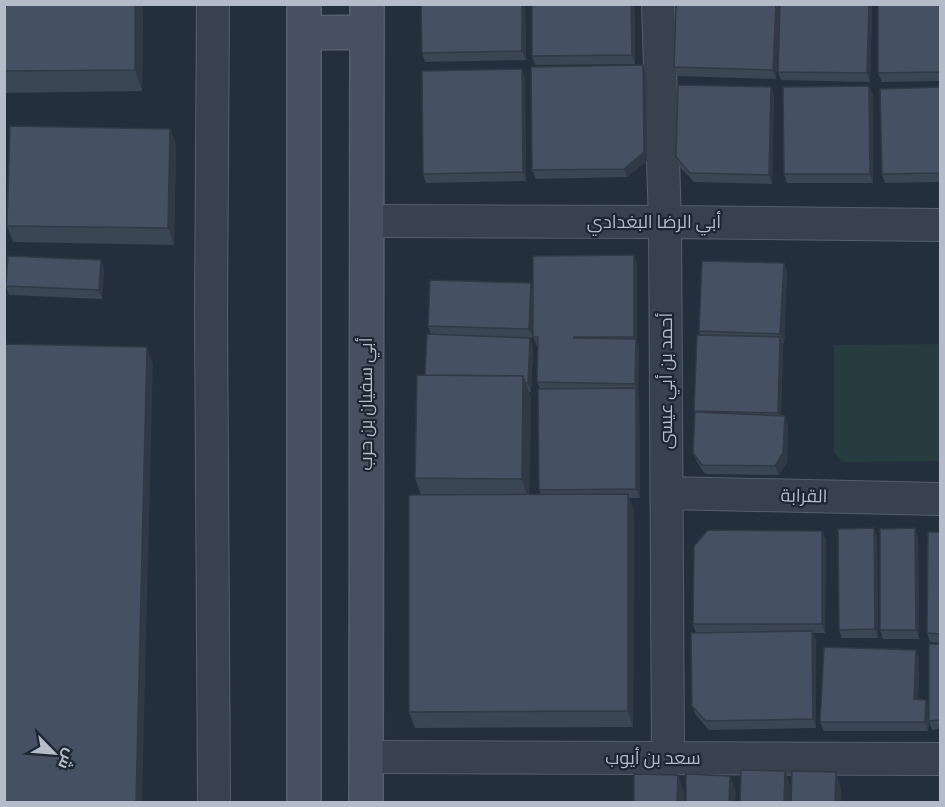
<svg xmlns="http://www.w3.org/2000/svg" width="945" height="807" font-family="'PT Sans Narrow',Cairo,sans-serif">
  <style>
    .green { fill: #263c3f }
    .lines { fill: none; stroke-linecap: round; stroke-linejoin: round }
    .street-casing { stroke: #565f6c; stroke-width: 34 }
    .secondary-casing { stroke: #565f6c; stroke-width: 36 }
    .street { stroke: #38414e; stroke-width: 32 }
    .secondary { stroke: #465061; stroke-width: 33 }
    .wall { fill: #3b4654; fill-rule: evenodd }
    .shaded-wall { fill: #303945 }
    .building { fill: #455162; stroke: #303945; stroke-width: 1.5 }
    .labels { text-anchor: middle; stroke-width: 4.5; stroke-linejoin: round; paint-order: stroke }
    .street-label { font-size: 18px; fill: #b4bcc9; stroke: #1d2633 }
  </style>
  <rect width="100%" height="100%" fill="#242f3e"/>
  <path class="green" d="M940 344V461L842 462 834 452V345Z"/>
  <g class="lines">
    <g class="street-casing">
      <path id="street" d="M213 4 211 313 214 802
        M658 4 665 222 668 759
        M367 221 665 222 940 225
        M667 493 940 499
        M366 757 940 759"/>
    </g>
    <g class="secondary-casing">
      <path id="secondary" d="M304 4V802
        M304 33 367 32
        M366 802 367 4"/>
    </g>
    <use href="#street" class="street"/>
    <use href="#secondary" class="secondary"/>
  </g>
  <path class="wall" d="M4 4H143L142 91 4 93Z
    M421 4H525L526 60 425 62 422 53Z
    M635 4V64L535 65 532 56Z
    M780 4 776 79 677 76 674 67Z
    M780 4H872L870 82 781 80 778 72Z
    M940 4V81L882 82 878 73Z
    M646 74 647 161 627 177 536 179 532 170Z
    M525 78 526 181 426 183 423 174Z
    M771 87 774 96 772 184 694 182 679 166 676 157Z
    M940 87V182L885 183 882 174Z
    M873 95V183H787L784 174Z
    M170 129 176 145 174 245 13 242 7 226Z
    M634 255 637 264V342L639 348 638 393 639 397 640 498H629L634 511 633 727 415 728 409 712 421 495 415 478 425 375 431 334 428 326 531 283 533 289ZM533 321V337L537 346H538L537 382 540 389 539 490 541 495H529L531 398 529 392H531L533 347 530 338 522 337 533 338Z
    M784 263 787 272 784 343H782L783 346 781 416 788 425 787 462 779 475 705 474 697 462 693 453 695 413 694 411 700 335 699 331Z
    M104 269 102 299 9 295 6 286Z
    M874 528 877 537 878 638H842L839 630Z
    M822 531 826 540 825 633H813L816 640V728L709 730 696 715 692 706 696 633 693 624Z
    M940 532V643L930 642 927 633Z
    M918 537 919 639H883L880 630Z
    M940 644V729L932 730 929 721 928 731H824L820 722 919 659 918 699 929 707Z"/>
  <path class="shaded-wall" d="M135 4H143L142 91 135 70Z
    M522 4H525L526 60 522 51Z
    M631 4H635V64L632 55Z
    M776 4H780L776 79 773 70Z
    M869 4H872L870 82 867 73Z
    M643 65 646 74 647 161 627 177 624 169Z
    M522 69 525 78 526 181 523 172Z
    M869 86 873 95V183L870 174Z
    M771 87 774 96 772 184 769 175Z
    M170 129 176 145 174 245 168 228Z
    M634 255 637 264V342L639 348 638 393 635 384V342L634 337Z
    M101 260 104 269 102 299 99 290Z
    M784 263 787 272 784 343 780 334Z
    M531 283 534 292 533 338 529 329Z
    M780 337 783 346 781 422 778 413Z
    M530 338 533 347 531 392 528 383Z
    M147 347 153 363 142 802H136Z
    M523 376 531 398 529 501 522 479Z
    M636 388 639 397 640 498 636 489Z
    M785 416 788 425 787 462 779 475 775 466Z
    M628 494 634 511 633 727 628 711Z
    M874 528 877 537 878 638 875 629Z
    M915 528 918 537 919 639 916 630Z
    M822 531 826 540 825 633 822 624Z
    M812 631 816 640V728L813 719Z
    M916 650 919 659 918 708 914 699Z
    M926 700 930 709 928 731 925 722Z
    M785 771 791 787 790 802H784Z
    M836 772 841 788V802H835Z
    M678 775 684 792V802H677Z
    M730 776 736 792 735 802H729Z"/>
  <path class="building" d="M4 4H135V70L4 71Z
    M421 4H522V51L422 53Z
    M532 4H631L632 55 532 56Z
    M676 4H776L773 70 674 67Z
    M780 4H869L867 73 778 72Z
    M878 4H940V72L878 73Z
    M643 65 644 152 624 169 532 170 531 67Z
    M522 69 523 172 423 174 422 71Z
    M678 85 771 87 769 175 690 173 676 157Z
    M869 86 870 174H784L783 87Z
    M940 87V173L882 174 880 89Z
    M10 126 170 129 168 228 7 226Z
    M634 255V337H574V338L636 339 635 384 537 382 538 337H533V256Z
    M8 256 101 260 99 290 6 286Z
    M702 261 784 263 780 334 699 331Z
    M430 280 531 283 529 329 428 326Z
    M427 334 530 338 528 383H525L523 376 425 375Z
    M697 335 780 337 778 413 694 411Z
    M4 344 147 347 136 802H4Z
    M417 375 523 376 522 479 415 478Z
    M636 388V489L539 490 538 389Z
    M695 412 785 416 783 453 775 466 702 465 693 453Z
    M628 494V711L409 712V495Z
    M874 528 875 629 839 630 838 529Z
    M915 528 916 630H880V529Z
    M708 530 822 531V624H693L694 546Z
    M928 532H940V634L927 633Z
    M812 631 813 719 706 721 692 706 691 633Z
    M929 644H940V720L929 721Z
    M824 647 916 650 914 699 926 700 925 722H820Z
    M741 770 785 771 784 802H740Z
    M792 771 836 772 835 802H791Z
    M634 774 678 775 677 802H634Z
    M686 774 730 776 729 802H686Z"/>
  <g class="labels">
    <g class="street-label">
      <text x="654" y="228">أبي الرضا البغدادي</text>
      <text transform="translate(666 381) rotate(-90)" y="6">أحمد بن أبي عيسى</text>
      <text transform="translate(366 404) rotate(-90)" y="6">أبي سفيان بن حرب</text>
      <text transform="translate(804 496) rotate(1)" y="6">القرابة</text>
      <text x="653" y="764">سعد بن أيوب</text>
    </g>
  </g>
  <rect width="945" height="807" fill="none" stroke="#b4bcc9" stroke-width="12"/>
  <g transform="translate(54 753) rotate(115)" stroke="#1d2633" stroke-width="4.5" paint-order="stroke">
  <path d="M0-4.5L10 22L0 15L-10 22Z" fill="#b4bcc9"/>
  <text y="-9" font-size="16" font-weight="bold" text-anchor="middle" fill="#b4bcc9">ش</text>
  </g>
</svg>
